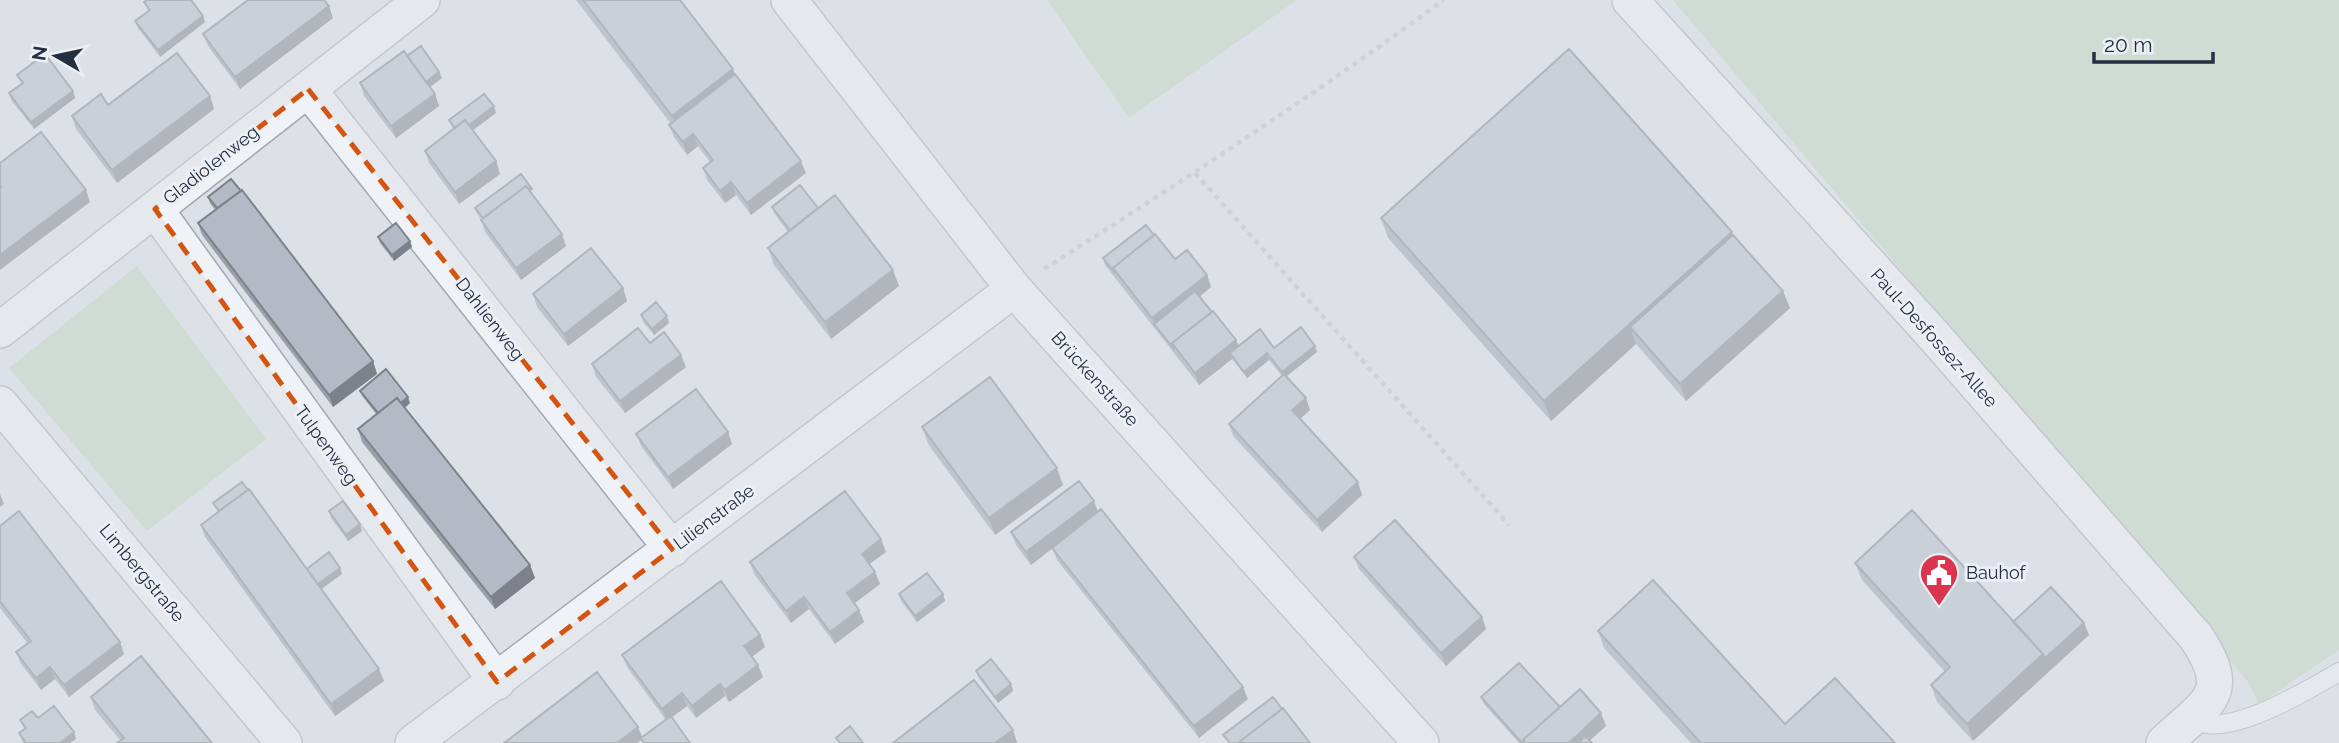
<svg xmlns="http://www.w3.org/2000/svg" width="2339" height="743" font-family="Raleway,sans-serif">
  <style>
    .green { fill: #c2d3bc }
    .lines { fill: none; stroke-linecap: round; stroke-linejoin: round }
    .service-casing { stroke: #a1a8b2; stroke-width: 20 }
    .minor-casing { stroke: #a1a8b2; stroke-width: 38 }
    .path { stroke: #babfc7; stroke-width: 4.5; stroke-dasharray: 5 5; stroke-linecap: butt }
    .service { stroke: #eff2f6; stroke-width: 18 }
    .minor { stroke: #eff2f6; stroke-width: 35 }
    .wall { fill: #9aa0a9 }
    .shaded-wall { fill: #7d828a }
    .building { fill: #b3bac5; stroke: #7d828a; stroke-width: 2 }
    .marked { fill: none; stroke: #d45511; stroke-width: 5; stroke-dasharray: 14 9; stroke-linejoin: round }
    .labels { text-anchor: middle; stroke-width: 6; stroke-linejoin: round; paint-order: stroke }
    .street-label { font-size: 18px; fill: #242f40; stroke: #ecf0f6 }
    .poi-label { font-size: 18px; fill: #242f40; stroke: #ecf0f6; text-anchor: start }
  </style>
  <rect width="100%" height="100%" fill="#dce1e8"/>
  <path class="green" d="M1047 0H1297L1129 118Z
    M1673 0H2339V650L2259 704 2248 682Z
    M137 266 266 439 147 531 9 368Z"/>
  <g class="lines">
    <g class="service-casing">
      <path id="service" d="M2191 718C2223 743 2309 689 2339 672"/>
    </g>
    <g class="minor-casing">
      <path id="minor" d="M789 0 1014 289 1421 743
        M1630 0 1935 337 2196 637C2235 695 2207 702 2164 743
        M308 89 672 549
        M155 209 497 682
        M0 330 422 0
        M0 404 284 743
        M413 743 1014 289"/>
    </g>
    <path class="path" d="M1195 173 1509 525
      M1044 269C1180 183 1314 95 1444 0"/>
    <use href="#service" class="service"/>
    <use href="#minor" class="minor"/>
  </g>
  <path class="wall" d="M576 0H680L733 69 735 74 806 173 751 215 736 195 725 203 707 180 703 168 710 162 698 146 687 155 674 137 669 125 671 124Z
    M144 2 203 16 205 22 160 57 138 28 135 21 148 11Z
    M333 18 240 89 208 46 203 34Z
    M407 56 439 72 442 78 430 87 435 94 439 106 396 138 364 96 360 83Z
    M17 75 73 91 75 98 34 129 11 100 9 93 22 84Z
    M210 96 214 109 117 183 76 129 72 116 108 105Z
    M496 113 473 130 496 161 500 174 459 204 429 163 425 151 453 129 449 120Z
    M534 195V196L566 246 521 280 485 232 481 219 478 215 475 208Z
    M208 197 373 361 377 374 333 407 202 235 198 223 215 210 210 203Z
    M772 207 818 208 899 286 831 339 774 265 768 248 788 232 774 213Z
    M1381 218 1733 235 1790 308 1686 401 1636 344 1551 421 1388 238Z
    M378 237 410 241 412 247 394 261 380 243Z
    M1103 258 1175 259 1207 275 1211 287 1200 297 1236 340 1238 346 1274 348 1315 346 1317 352 1286 377 1310 410 1300 419 1362 495 1322 532 1233 436 1229 424 1282 376 1269 360 1247 378 1232 359 1199 385 1105 265Z
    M623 288 627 301 568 346 537 307 533 294Z
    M641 315 669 323 654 335 643 322Z
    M592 364 686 367 625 413 596 377Z
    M360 391 410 403 405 408 530 565 535 578 495 609 362 442 358 429 377 415 363 397Z
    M922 427 1063 485 995 535 928 444Z
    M728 432 732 444 673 489 641 446 636 434Z
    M1094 501 1098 512 1248 699 1199 738 1057 560 1052 548 1031 565 1016 545 1011 532Z
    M213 503 307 568 342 574 322 589 384 681 335 716 205 537 201 525 218 512Z
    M329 511 362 531 348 541 331 518Z
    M0 526 120 642 124 654 69 697 55 679 41 690 21 664 16 652 28 644 0 608Z
    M886 552 869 564 875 572 880 584 855 603 864 622 835 644 809 609 791 623 754 574 750 562Z
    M1354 557 1482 617 1486 629 1446 666 1359 569Z
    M1855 563 2013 622 2084 623 2089 635 1973 741 1937 702 1931 685 1945 672 1862 580Z
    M899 594H943L945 601 917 622 901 601Z
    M1598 631 1785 724 1895 743H1691L1604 648Z
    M760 635 765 647 752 656 763 677 729 702 725 696 696 718 687 706 672 717 690 743H643L641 740 637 743H504L638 727 642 737 666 720 627 667 622 655Z
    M976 671 1011 684 1013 691 998 703 978 677Z
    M91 697 212 743 120 740 95 710Z
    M1481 697 1601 713 1606 726 1590 740 1592 743H1519L1484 704Z
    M20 720 74 732 76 739 70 743H23L19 733 24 729Z"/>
  <path class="shaded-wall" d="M329 6 333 18 240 89 235 77Z
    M203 16 205 22 160 57 158 50Z
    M733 69 739 86 678 133 672 116Z
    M439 72 442 78 427 89 424 83Z
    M73 91 75 98 34 129 31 122Z
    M435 94 439 106 396 138 391 126Z
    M210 96 214 109 117 183 112 170Z
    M494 106 496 113 461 139 459 132Z
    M693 134 698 146 687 155 683 142Z
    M496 161 500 174 459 204 455 192Z
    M801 161 806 173 751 215 747 203Z
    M731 182 736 195 725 203 720 191Z
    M86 190 90 202 0 270V255Z
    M1732 232 1739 252 1630 327 1636 344 1551 421 1544 401Z
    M562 234 566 246 521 280 516 268Z
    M410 241 412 247 394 261 392 255Z
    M893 270 899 286 831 339 825 322Z
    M1207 275 1211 287 1158 329 1154 324 1152 318Z
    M623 288 627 301 568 346 564 334Z
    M1783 291 1790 308 1686 401 1680 384Z
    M667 316 669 323 654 335 652 329Z
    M1236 340 1241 352 1230 353 1232 359 1199 385 1195 373Z
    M1315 346 1317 352 1284 378 1282 372Z
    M1267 353 1269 360 1247 378 1244 372Z
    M681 355 686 367 625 413 620 401Z
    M373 361 377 374 333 407 329 395Z
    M408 397 410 403 384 425 382 418Z
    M1306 398 1310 410 1296 423 1292 410Z
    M728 432 732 444 673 489 668 477Z
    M1057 468 1063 485 995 535 989 518Z
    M1358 482 1362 495 1322 532 1317 520Z
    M0 494 4 504 0 507Z
    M1094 501 1098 513 1031 565 1026 552Z
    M360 524 362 531 348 541 346 535Z
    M881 539 886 552 867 566 862 554Z
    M530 565 535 578 495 609 491 597Z
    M340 568 342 574 318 591 316 585Z
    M875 572 880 584 852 605 847 593Z
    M943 594 945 601 917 622 915 616Z
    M804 597 809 609 791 623 786 611Z
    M859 610 864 622 835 644 830 632Z
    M1482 617 1486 629 1446 666 1441 653Z
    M2084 623 2089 635 1973 741 1967 724 2043 654Z
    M760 635 765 647 749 659 744 646Z
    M120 642 124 654 69 697 64 685Z
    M758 665 763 677 729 702 725 690Z
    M50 667 55 679 41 690 36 678Z
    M379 669 384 681 335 716 331 704Z
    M720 684 725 696 696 718 692 706Z
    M1011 684 1013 691 998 703 995 697Z
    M1243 687 1248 699 1199 738 1194 726Z
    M682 693 687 706 667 721 662 709Z
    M1601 713 1606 726 1587 743H1569Z
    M638 727 643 739 637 743H617Z
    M1013 730 1017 742 1016 743H995Z
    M74 732 76 739 70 743H60Z"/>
  <path class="building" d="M147 0H191L203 16 158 50 135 21 150 10 144 2Z
    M248 0H324L329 6 235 77 203 34Z
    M583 0H680L733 69 672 116Z
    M421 46 439 72 426 82 407 56Z
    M1569 49 1732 232 1544 401 1381 218Z
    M404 51 435 94 391 126 360 83Z
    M177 53 210 96 112 170 72 116 101 94 108 105Z
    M45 54 73 91 31 122 9 93 23 83 17 75Z
    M735 74 801 161 747 203 731 182 720 191 703 168 713 160 693 134 683 142 669 125Z
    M484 94 494 106 469 125 465 120 455 128 449 120Z
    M465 120 496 161 455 192 425 151Z
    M41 132 86 190 0 255V188L1 187 0 185V163Z
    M521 174 532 189 530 190 526 186 483 218 475 208Z
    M231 179 241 191 217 208 208 197Z
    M800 185 818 208 790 230 772 207Z
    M526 186 562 234 516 268 481 220Z
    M242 190 373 361 329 395 198 223Z
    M835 195 893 270 825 322 768 248Z
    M396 223 410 241 392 255 378 237Z
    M1146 225 1154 235 1113 268 1115 273 1103 258Z
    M1155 234 1175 259 1187 250 1207 275 1152 318 1113 268Z
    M1733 235 1783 291 1680 384 1630 327Z
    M591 248 623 288 564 334 533 294Z
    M1195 291 1212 312 1172 343 1174 349 1154 324Z
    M656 302 667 316 652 329 641 315Z
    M1213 311 1236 340 1195 373 1172 343Z
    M1301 327 1315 346 1282 372 1267 353 1244 372 1230 353 1260 329 1274 348Z
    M638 328 650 343 664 332 681 355 620 401 592 364Z
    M386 369 408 397 401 403 397 398 378 413 360 391Z
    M1284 374 1306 398 1292 410 1358 482 1317 520 1229 424Z
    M990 377 1057 468 989 518 922 427Z
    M696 389 728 432 668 477 636 434Z
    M397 398 530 565 491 597 358 429Z
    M1079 481 1094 501 1026 552 1011 532Z
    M242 482 248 490 219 511 213 503Z
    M249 489 379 669 331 704 201 525Z
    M845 491 881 539 862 554 875 572 847 593 859 610 830 632 804 597 786 611 750 562Z
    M343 501 360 524 346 535 329 511Z
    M1101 509 1243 687 1194 726 1052 548Z
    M1912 510 2043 654 1967 724 1931 685 1950 667 1855 563Z
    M19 511 120 642 64 685 50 667 36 678 16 652 31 641 0 601V526Z
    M1395 520 1482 617 1441 653 1354 557Z
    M329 552 340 568 318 584 307 569Z
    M927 573 943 594 915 616 899 594Z
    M1653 580 1785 724 1835 678 1895 743H1701L1598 631Z
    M721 581 760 635 744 646 758 665 725 690 720 684 692 706 682 693 662 709 622 655Z
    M2051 587 2084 623 2044 659 2043 654 2013 622Z
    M141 656 212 743H117L124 738 91 697Z
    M991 659 1011 684 995 697 976 671Z
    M1519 663 1560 707 1523 740 1524 743H1522L1481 697Z
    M597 672 638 727 617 743H504Z
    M974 680 1013 730 995 743H893Z
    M1580 689 1601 713 1569 743H1525L1523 740Z
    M1273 697 1282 709 1238 743H1230L1223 735Z
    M54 706 74 732 60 743H26L19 733 26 728 20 720 32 711 38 718Z
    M1283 708 1310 743H1238Z
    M671 716 690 743H644L641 738Z
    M850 726 863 743H840L836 738Z
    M1585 736 1592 743H1578Z"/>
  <path d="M0 0H2339V743H0ZM308 89 672 549 497 682 155 209Z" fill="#dce1e8" fill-opacity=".55" fill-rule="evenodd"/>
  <path class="marked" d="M308 89 672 549 497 682 155 209Z"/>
  <defs>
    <g id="civic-pin" transform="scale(2.0125)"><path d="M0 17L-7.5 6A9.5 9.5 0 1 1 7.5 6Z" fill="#db344e" stroke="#ecf0f6"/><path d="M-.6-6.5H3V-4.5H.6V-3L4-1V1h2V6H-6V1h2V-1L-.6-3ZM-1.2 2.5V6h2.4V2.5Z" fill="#fff"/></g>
  </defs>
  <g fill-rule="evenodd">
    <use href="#civic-pin" x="1939" y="573"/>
  </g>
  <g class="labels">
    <g class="street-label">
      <text transform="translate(211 165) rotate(-38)" y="6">Gladiolenweg</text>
      <text transform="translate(490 319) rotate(52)" y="6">Dahlienweg</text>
      <text transform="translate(1934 338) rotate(48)" y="6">Paul-Desfossez-Allee</text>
      <text transform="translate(1095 379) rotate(48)" y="6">Brückenstraße</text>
      <text transform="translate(326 445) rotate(54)" y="6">Tulpenweg</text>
      <text transform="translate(714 517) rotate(-37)" y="6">Lilienstraße</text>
      <text transform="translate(142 573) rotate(50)" y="6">Limbergstraße</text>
    </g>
    <g class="poi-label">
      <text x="1966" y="579">Bauhof</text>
    </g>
  </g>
  <g transform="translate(56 56) rotate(279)" stroke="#ecf0f6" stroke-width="5" paint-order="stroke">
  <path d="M0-5L12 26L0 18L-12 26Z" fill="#242f40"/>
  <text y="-10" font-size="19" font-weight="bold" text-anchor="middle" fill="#242f40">N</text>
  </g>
  <path d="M2094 52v10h119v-10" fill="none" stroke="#242f40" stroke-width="3.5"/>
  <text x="2104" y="52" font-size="21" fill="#242f40" stroke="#ecf0f6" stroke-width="5" paint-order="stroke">20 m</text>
</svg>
